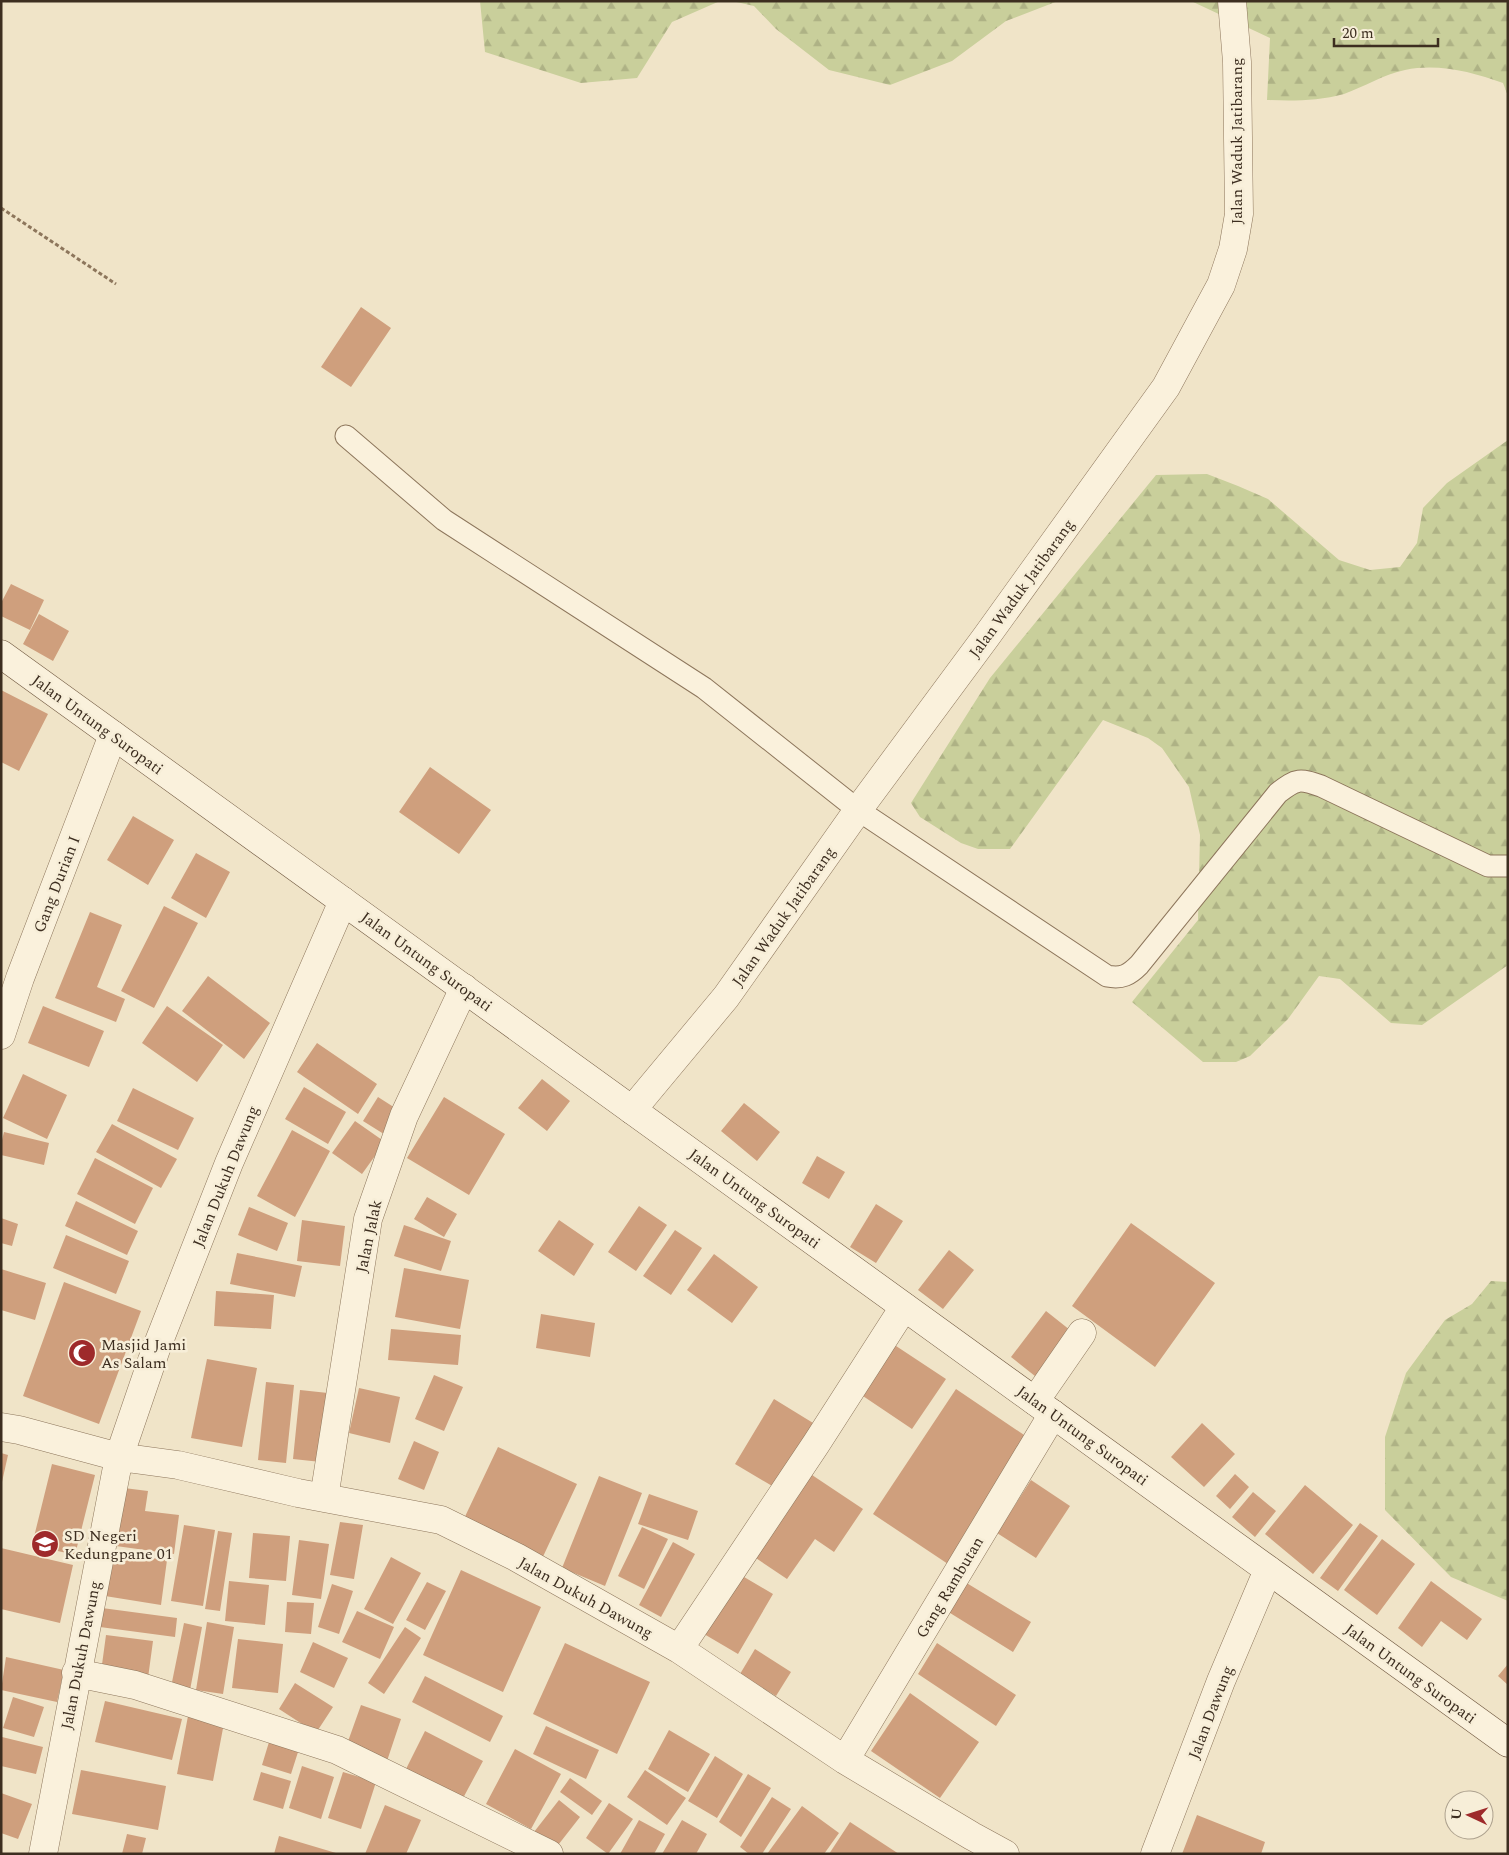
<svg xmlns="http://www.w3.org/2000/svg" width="1509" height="1855" font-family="Spectral,serif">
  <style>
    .forest { fill: url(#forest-firs) }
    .building { fill: #cf9f7d }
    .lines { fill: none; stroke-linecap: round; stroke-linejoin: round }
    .service-casing { stroke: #8d765c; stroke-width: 23 }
    .minor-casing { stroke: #8d765c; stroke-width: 29 }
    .secondary-casing { stroke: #6f573f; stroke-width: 29 }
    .path { stroke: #8d765c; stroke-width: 3; stroke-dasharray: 4 2.5; stroke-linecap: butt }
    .service { stroke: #faf1dc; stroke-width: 21 }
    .minor { stroke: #faf1dc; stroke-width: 28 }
    .secondary { stroke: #faf1dc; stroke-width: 28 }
    .labels { text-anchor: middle; stroke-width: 5; stroke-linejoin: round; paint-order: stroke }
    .street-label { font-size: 16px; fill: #3d2e20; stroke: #f7eed8 }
    .poi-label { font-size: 16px; fill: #3d2e20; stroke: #f7eed8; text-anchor: start }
  </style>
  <defs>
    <pattern id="forest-firs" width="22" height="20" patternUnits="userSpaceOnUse" patternTransform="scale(1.25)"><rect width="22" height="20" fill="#c9cf9b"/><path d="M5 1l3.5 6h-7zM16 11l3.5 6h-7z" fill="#aeb285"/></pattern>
  </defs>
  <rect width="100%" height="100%" fill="#f0e4c8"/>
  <path class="forest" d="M480 1H720L672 22 637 78 581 83 485 52Z
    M732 1H1058L1006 21 952 61 890 85 829 70 776 29 754 6Z
    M1191 1H1508V96L1503 83C1472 72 1438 63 1405 70 1384 74 1364 87 1344 94 1318 101 1293 101 1267 100L1270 38Z
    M1508 440V965L1422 1025 1391 1023 1340 979 1319 976 1288 1019 1250 1056 1236 1062H1203L1132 1002 1198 920 1200 835 1189 787 1162 748 1148 738 1103 720 1010 849H978L961 843 920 817 911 803 990 678 1156 475 1207 474 1238 486 1268 499 1339 560 1370 570 1400 567 1417 543 1423 508 1447 483Z
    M1491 1281 1508 1282V1601L1451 1577 1385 1510V1437L1406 1373 1445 1320 1472 1304Z"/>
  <path class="building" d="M361 307 391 328 351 387 321 367Z
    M11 584 44 600 30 630 1 616V603Z
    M39 614 69 631 53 661 23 644Z
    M1 690 48 714 19 771 1 762Z
    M430 767 491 810 459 854 399 812Z
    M133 816 174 840 148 885 107 860Z
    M196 853 230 872 206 918 171 898Z
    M164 906 198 923 154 1008 121 991Z
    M90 912 122 925 97 987 125 999 116 1022 55 998Z
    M208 976 270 1023 244 1059 182 1011Z
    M43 1006 104 1031 89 1067 28 1043Z
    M167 1006 223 1045 197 1082 142 1043Z
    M317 1043 377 1084 358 1114 297 1072Z
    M23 1074 67 1095 47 1139 3 1118Z
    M542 1079 570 1101 547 1131 518 1108Z
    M304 1087 346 1112 328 1144 285 1119Z
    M133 1088 194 1118 178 1150 117 1121Z
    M378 1097 403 1113 387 1136 363 1121Z
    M444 1097 505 1134 469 1195 407 1158Z
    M744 1103 780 1132 757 1161 721 1131Z
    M355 1121 385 1142 362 1174 332 1153Z
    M112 1124 177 1159 161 1188 96 1152Z
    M292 1130 330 1151 295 1217 257 1196Z
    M4 1132 49 1143 44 1165 1 1155V1144Z
    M817 1156 845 1172 829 1199 802 1183Z
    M95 1158 153 1188 135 1224 77 1194Z
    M427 1197 457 1214 444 1237 414 1219Z
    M76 1201 138 1231 127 1255 65 1226Z
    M876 1204 903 1221 876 1263 850 1247Z
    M639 1206 667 1225 636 1271 608 1252Z
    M249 1207 288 1223 277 1251 238 1235Z
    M1 1218 18 1224 12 1246 1 1243Z
    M302 1220 345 1226 340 1266 297 1261Z
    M559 1220 594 1244 574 1276 538 1251Z
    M1131 1223 1215 1283 1155 1367 1072 1306Z
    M404 1225 451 1241 441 1271 394 1256Z
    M675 1230 702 1248 671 1295 643 1276Z
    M66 1235 129 1261 116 1294 53 1268Z
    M949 1250 974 1270 943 1309 918 1290Z
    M237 1253 302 1266 295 1297 230 1284Z
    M714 1254 758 1287 732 1323 687 1290Z
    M404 1268 469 1280 460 1329 395 1317Z
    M1 1269 46 1283 35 1320 1 1310Z
    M64 1282 141 1311 99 1424 23 1396Z
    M216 1291 274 1295 271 1329 214 1326Z
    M1046 1311 1075 1334 1040 1380 1011 1357Z
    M541 1314 595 1323 590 1357 536 1348Z
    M391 1329 461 1335 458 1365 388 1360Z
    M890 1342 946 1379 912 1429 857 1392Z
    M207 1359 257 1368 242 1447 191 1438Z
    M434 1375 463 1387 444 1431 415 1419Z
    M266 1382 294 1385 286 1463 258 1460Z
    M359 1388 400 1397 390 1443 349 1433Z
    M956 1389 1030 1439 948 1564 873 1514Z
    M300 1390 328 1393 321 1462 293 1459Z
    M774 1399 818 1426 779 1490 735 1464Z
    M1202 1423 1235 1454 1204 1487 1171 1457Z
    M414 1441 439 1452 424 1490 398 1479Z
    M498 1447 577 1484 540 1563 461 1525Z
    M1 1453 8 1455 2 1482 1 1481Z
    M52 1464 95 1475 75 1555 32 1545Z
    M803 1469 863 1509 834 1552 815 1539 787 1579 747 1552Z
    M1235 1474 1249 1487 1230 1509 1216 1496Z
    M599 1476 642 1493 605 1586 562 1568Z
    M1031 1480 1070 1506 1036 1558 997 1533Z
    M1305 1485 1353 1525 1313 1574 1265 1534Z
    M124 1488 148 1491 145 1511 179 1515 174 1554 116 1546Z
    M1253 1492 1276 1511 1255 1537 1232 1517Z
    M649 1494 698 1511 688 1540 638 1524Z
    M340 1522 363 1525 354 1579 330 1575Z
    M1360 1523 1378 1536 1338 1591 1320 1578Z
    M184 1525 215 1530 203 1606 171 1601Z
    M642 1527 668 1539 644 1589 618 1576Z
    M218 1531 232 1533 220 1611 205 1609Z
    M253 1533 290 1536 286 1581 249 1578Z
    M1382 1539 1415 1564 1377 1615 1344 1590Z
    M299 1540 329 1544 321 1599 292 1595Z
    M673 1542 695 1554 661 1617 639 1605Z
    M1 1548 73 1565 60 1623 1 1609Z
    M112 1553 167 1560 161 1605 105 1596Z
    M391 1557 421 1573 393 1624 364 1609Z
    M461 1570 541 1607 503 1692 423 1655Z
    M739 1574 773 1594 738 1654 704 1634Z
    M960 1579 1031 1622 1013 1652 942 1608Z
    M229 1581 269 1585 265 1625 225 1621Z
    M1431 1581 1482 1619 1467 1640 1441 1621 1422 1647 1398 1628Z
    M427 1582 446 1591 425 1630 406 1620Z
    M332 1584 353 1591 339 1634 318 1627Z
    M287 1602 314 1603 311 1634 285 1632Z
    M102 1608 177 1618 175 1637 100 1627Z
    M357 1611 394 1627 380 1659 342 1642Z
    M207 1622 234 1627 223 1694 196 1690Z
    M184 1623 202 1627 190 1690 171 1687Z
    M405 1627 421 1638 384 1694 368 1683Z
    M106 1635 153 1641 148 1678 101 1672Z
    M238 1639 283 1644 278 1693 232 1688Z
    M313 1642 348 1658 334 1688 300 1672Z
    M565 1643 650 1682 617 1754 533 1714Z
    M937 1643 1016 1695 996 1726 918 1674Z
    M755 1649 791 1672 776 1696 740 1674Z
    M6 1657 64 1670 57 1702 1 1690Z
    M1508 1664V1685L1498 1676Z
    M425 1676 503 1716 490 1742 412 1702Z
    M295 1683 333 1707 316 1733 279 1709Z
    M910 1693 979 1742 940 1798 871 1751Z
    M13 1697 44 1707 34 1737 3 1728Z
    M105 1701 182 1719 172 1760 95 1742Z
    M361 1705 401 1719 387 1761 346 1747Z
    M188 1716 224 1723 213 1781 177 1774Z
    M546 1726 599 1750 586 1779 533 1754Z
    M669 1730 710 1754 688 1792 648 1769Z
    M425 1731 483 1761 462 1800 405 1771Z
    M2 1737 43 1747 36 1774 1 1766Z
    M269 1742 298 1752 291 1774 262 1765Z
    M515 1749 561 1774 531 1829 486 1804Z
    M715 1756 743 1774 717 1818 688 1801Z
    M302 1766 334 1777 321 1819 289 1808Z
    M81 1770 166 1786 158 1830 72 1814Z
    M645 1770 686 1798 667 1825 627 1797Z
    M261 1772 291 1781 283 1809 253 1800Z
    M343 1772 376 1782 361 1829 328 1818Z
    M748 1774 771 1788 741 1837 719 1822Z
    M570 1778 602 1801 592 1815 560 1792Z
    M1 1793 32 1804 18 1839 1 1833Z
    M772 1797 791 1809 762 1854H749L740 1847Z
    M559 1800 580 1817 555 1849 534 1832Z
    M609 1803 633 1819 608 1854 586 1838Z
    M385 1805 421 1820 406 1854H365Z
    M802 1806 839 1833 824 1854H767Z
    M1197 1815 1265 1842 1261 1854H1182Z
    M639 1820 665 1834 654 1854H620Z
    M682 1820 707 1834 696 1854H662Z
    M850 1822 899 1854H829Z
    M127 1834 146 1838 142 1854H122Z
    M279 1836 336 1853V1854H274Z"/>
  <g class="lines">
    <g class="service-casing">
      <path id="service" d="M346 436 444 520 704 688 858 810 1107 976C1122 979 1129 975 1139 965L1278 793C1297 778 1300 779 1321 786L1488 866H1508"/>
    </g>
    <g class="minor-casing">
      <path id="minor" d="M1 1035 20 978 113 735
        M632 1110 726 997 858 810 986 637 1166 387 1221 285 1233 249 1239 214 1237 62 1232 1
        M1035 1401 1082 1333
        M1 1427 19 1430 119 1457 178 1465 298 1493 441 1520 516 1557 679 1649 845 1760 972 1836 1005 1854
        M324 1498 368 1219 404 1116 464 988
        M679 1649 816 1444 904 1307
        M76 1673 135 1685 337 1750 549 1854
        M845 1760 1053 1414
        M43 1854 119 1457 156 1349 229 1163 343 901
        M1155 1854 1221 1681 1268 1570"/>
    </g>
    <g class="secondary-casing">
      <path id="secondary" d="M1 654 1508 1743"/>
    </g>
    <path class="path" d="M1 208 116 284"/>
    <use href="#service" class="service"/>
    <use href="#minor" class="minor"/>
    <use href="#secondary" class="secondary"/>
  </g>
  <defs>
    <g id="mosque-disc" transform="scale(1.4375)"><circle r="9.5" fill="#9e2a2b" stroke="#f7eed8"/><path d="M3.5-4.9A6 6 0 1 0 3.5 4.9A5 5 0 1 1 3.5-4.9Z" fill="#fff"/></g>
    <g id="school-disc" transform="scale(1.4375)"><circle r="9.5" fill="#9e2a2b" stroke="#f7eed8"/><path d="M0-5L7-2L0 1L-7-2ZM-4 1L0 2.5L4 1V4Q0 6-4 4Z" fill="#fff"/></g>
  </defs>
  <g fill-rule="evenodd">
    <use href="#mosque-disc" x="82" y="1353"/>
    <use href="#school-disc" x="45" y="1544"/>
  </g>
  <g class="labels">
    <g class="street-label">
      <text transform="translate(1236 141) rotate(-90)" y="6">Jalan Waduk Jatibarang</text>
      <text transform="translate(1021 588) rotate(-54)" y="6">Jalan Waduk Jatibarang</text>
      <text transform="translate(98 724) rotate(36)" y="6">Jalan Untung Suropati</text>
      <text transform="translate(56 884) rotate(-69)" y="6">Gang Durian I</text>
      <text transform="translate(783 916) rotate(-55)" y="6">Jalan Waduk Jatibarang</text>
      <text transform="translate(427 961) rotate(36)" y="6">Jalan Untung Suropati</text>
      <text transform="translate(225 1176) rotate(-68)" y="6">Jalan Dukuh Dawung</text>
      <text transform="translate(755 1198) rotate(36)" y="6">Jalan Untung Suropati</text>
      <text transform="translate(368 1236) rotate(-78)" y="6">Jalan Jalak</text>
      <text transform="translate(1083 1435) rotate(36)" y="6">Jalan Untung Suropati</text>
      <text transform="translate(949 1587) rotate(-59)" y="6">Gang Rambutan</text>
      <text transform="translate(586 1597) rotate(29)" y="6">Jalan Dukuh Dawung</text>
      <text transform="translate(80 1655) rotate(-79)" y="6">Jalan Dukuh Dawung</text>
      <text transform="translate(1411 1673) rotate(36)" y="6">Jalan Untung Suropati</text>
      <text transform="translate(1210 1712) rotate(-69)" y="6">Jalan Dawung</text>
    </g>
    <g class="poi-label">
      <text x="101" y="1350">Masjid Jami<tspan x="101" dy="18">As Salam</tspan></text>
      <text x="64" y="1541">SD Negeri<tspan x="64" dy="18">Kedungpane 01</tspan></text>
    </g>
  </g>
  <rect width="1509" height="1855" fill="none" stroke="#3d2e20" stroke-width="5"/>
  <g transform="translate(1469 1815) rotate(274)"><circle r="24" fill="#f7eed8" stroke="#ada18e"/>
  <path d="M0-4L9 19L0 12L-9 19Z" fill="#9e2a2b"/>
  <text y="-8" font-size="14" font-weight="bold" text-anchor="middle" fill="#3d2e20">U</text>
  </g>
  <path d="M1334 38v8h104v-8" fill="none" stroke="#3d2e20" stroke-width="2.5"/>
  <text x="1342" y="38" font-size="15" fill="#3d2e20" stroke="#f7eed8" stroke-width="4" paint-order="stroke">20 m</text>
</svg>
